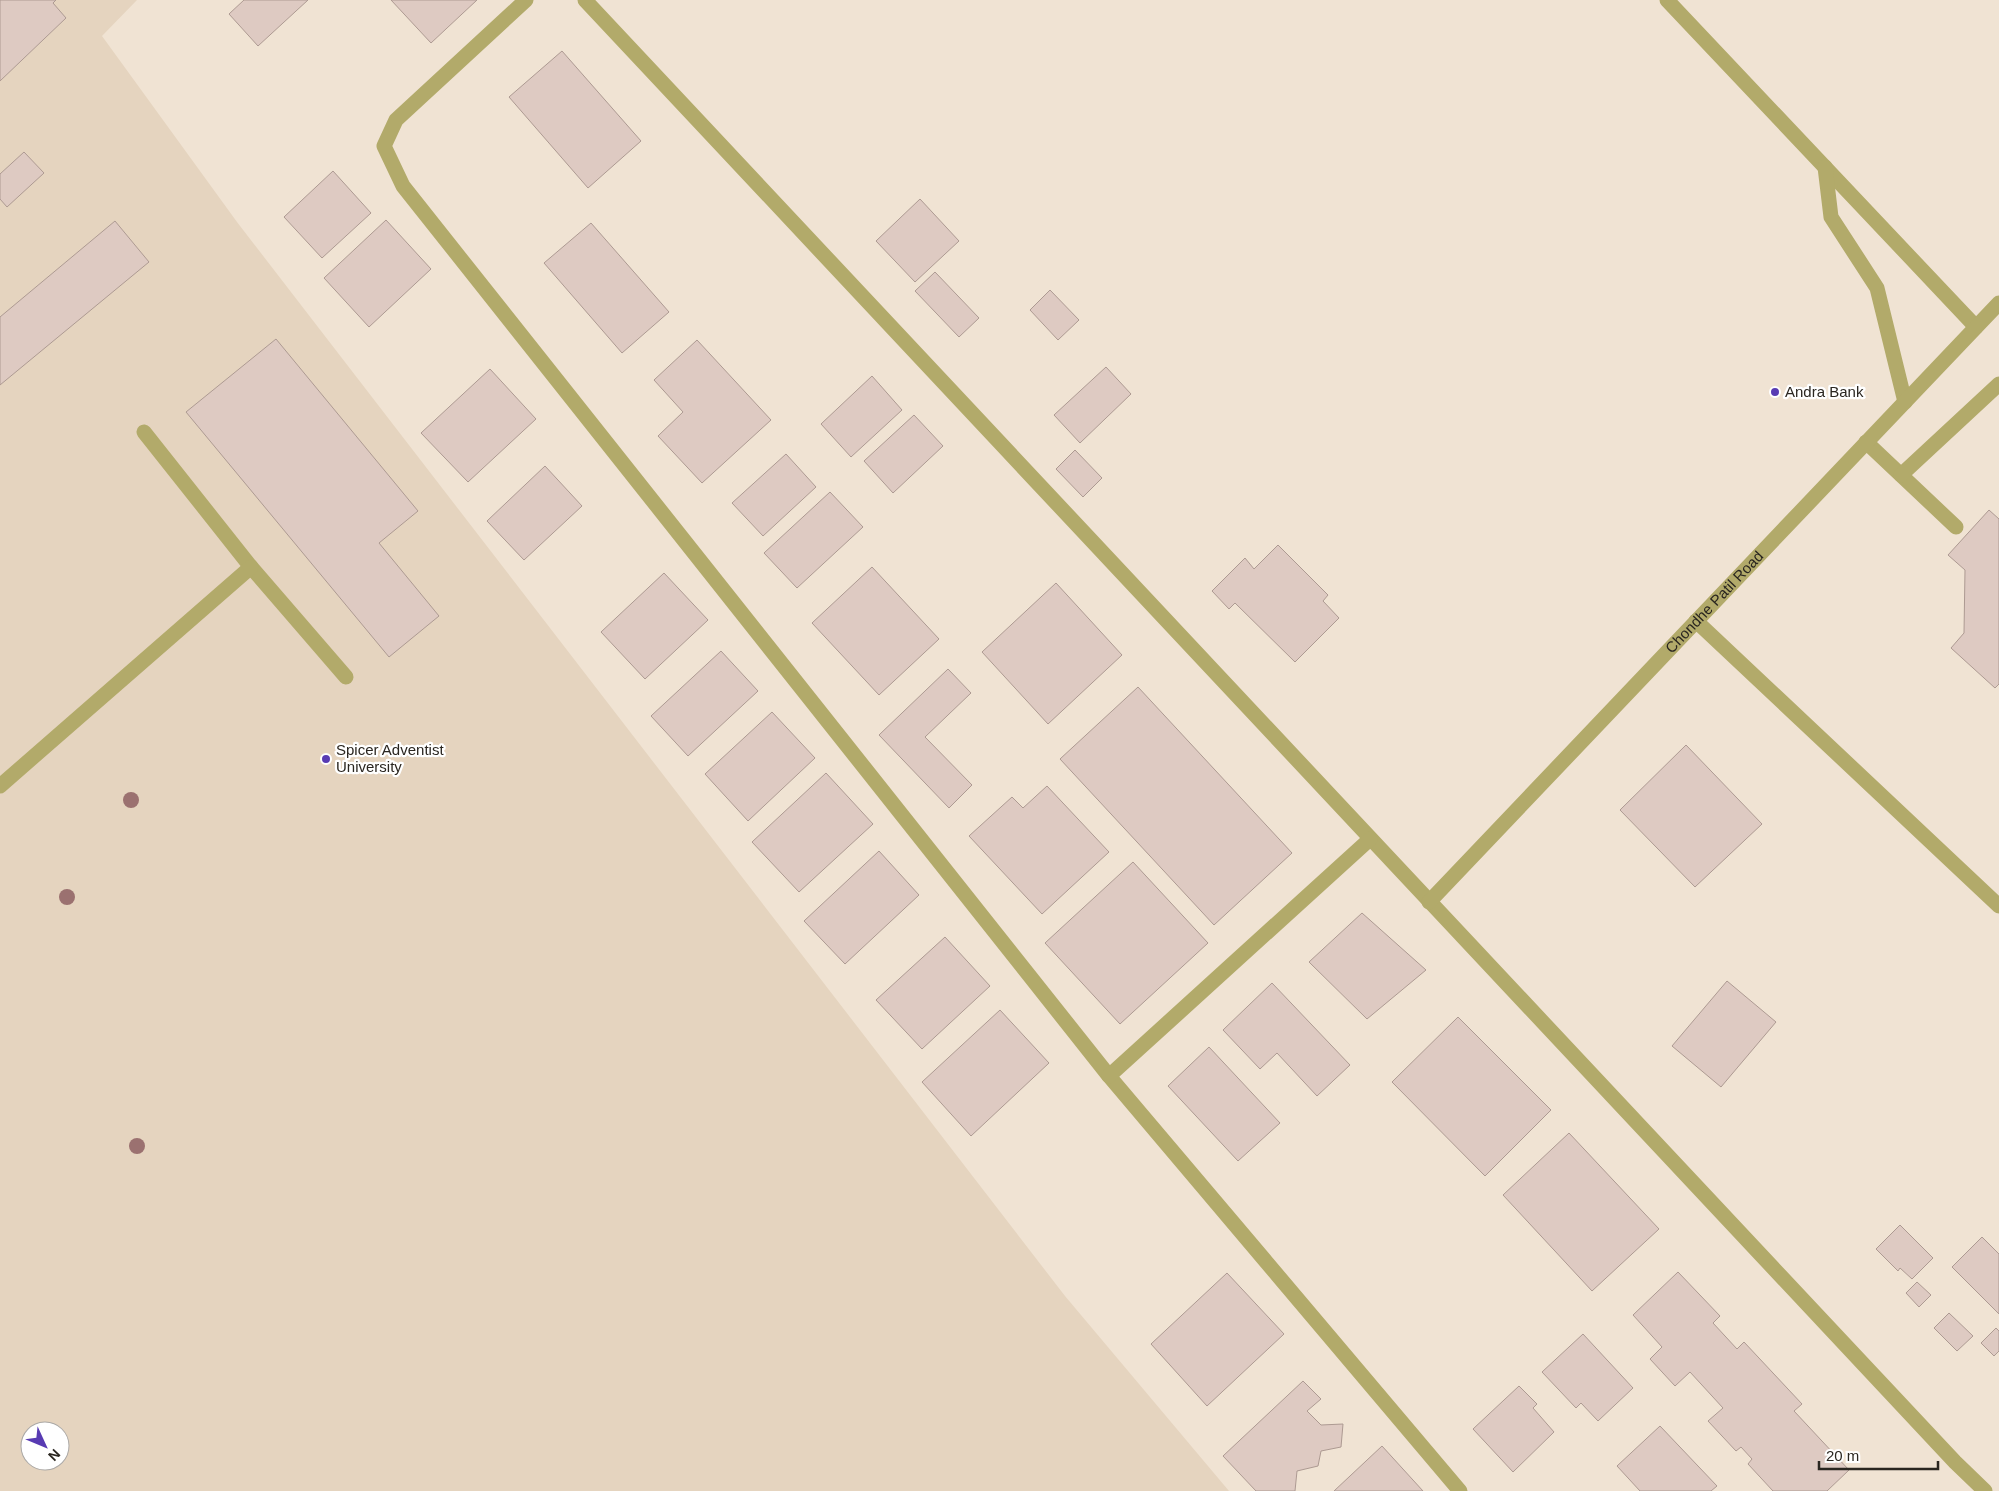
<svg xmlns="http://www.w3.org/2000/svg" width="1999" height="1491" font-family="Helvetica,sans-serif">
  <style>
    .built { fill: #e5d4bf; fill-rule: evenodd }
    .building { fill: #decac2; stroke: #ad9a92 }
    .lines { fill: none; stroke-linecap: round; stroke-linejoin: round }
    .minor { stroke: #b2aa6a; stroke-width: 15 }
    .tree { fill: #9b7170 }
    .poi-dot { fill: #583bb3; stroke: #fff; stroke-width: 2 }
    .labels { text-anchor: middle; stroke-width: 4.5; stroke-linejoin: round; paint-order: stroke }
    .poi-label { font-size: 15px; fill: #2a2620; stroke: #fff; text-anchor: start }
    .street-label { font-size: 15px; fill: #2a2620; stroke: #fff }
  </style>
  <rect width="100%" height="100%" fill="#f0e3d3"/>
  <path class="built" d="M0 0H137L102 36 237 222 1065 1296 1229 1491H0ZM30 1431H60V1461H30Z"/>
  <path class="building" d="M0 0H56L53 3 66 18 0 81Z
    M244 0H308L258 46 229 14Z
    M391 0H477L431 43Z
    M562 51 641 141 588 188 509 97Z
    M24 152 44 173 7 207 0 199V174Z
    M333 171 371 213 322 258 284 217Z
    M920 199 959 241 915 282 876 241Z
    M386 220 431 269 369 327 324 278Z
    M115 221 149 262 0 385V317Z
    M591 223 669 312 622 353 544 263Z
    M935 272 979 318 959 337 915 291Z
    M1050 290 1079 320 1058 340 1030 310Z
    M276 339 418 511 379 543 439 616 389 657 186 412Z
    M697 340 771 420 702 483 658 436 683 412 654 380Z
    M1106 367 1131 394 1080 443 1054 415Z
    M490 369 536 419 468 482 421 433Z
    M872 376 902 410 851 457 821 424Z
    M914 415 943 446 893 493 864 461Z
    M1075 450 1102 478 1083 497 1056 469Z
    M786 454 816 487 763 536 732 503Z
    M545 466 582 506 524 560 487 521Z
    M830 492 863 527 797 588 764 553Z
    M1989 510 1999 519V684L1995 688 1951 648 1964 633 1965 570 1948 555Z
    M1278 545 1328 595 1323 601 1339 618 1295 662 1235 603 1229 609 1212 591 1245 558 1254 569Z
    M872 567 939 639 879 695 812 623Z
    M664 573 708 620 645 679 601 632Z
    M1056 583 1122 655 1048 724 982 652Z
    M721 651 758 691 688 756 651 716Z
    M948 669 971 693 925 737 972 785 949 808 879 735Z
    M1138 687 1292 853 1214 925 1060 759Z
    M772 712 815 758 748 821 705 774Z
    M1686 745 1762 824 1695 887 1620 810Z
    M826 773 873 824 799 892 752 842Z
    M1047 786 1109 852 1042 914 969 836 1012 797 1023 808Z
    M879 851 919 895 845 964 804 921Z
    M1133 862 1208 943 1120 1024 1045 943Z
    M1362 913 1426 970 1367 1019 1309 962Z
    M945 937 990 986 922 1049 876 1000Z
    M1727 981 1776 1022 1721 1087 1672 1046Z
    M1272 983 1350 1065 1317 1096 1277 1053 1260 1069 1223 1030Z
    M1000 1010 1049 1063 971 1136 922 1082Z
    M1458 1017 1551 1110 1485 1176 1392 1082Z
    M1209 1047 1280 1123 1238 1161 1168 1086Z
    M1569 1133 1659 1229 1592 1291 1503 1195Z
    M1900 1225 1933 1258 1912 1279 1900 1268 1898 1271 1876 1249Z
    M1982 1237 1999 1254V1314L1952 1267Z
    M1678 1272 1720 1316 1713 1323 1737 1349 1744 1342 1802 1404 1794 1411 1849 1470 1827 1491H1773L1748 1464 1752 1459 1741 1447 1736 1451 1708 1421 1723 1408 1690 1372 1675 1386 1650 1359 1662 1347 1633 1315Z
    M1227 1273 1284 1334 1207 1406 1151 1344Z
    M1917 1282 1931 1295 1919 1307 1906 1293Z
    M1949 1313 1973 1336 1957 1351 1934 1328Z
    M1996 1328 1999 1331V1351L1994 1356 1981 1343Z
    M1583 1334 1633 1388 1598 1421 1581 1403 1576 1408 1542 1372Z
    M1303 1381 1321 1399 1307 1411 1321 1425 1343 1424 1341 1447 1321 1451 1318 1466 1297 1471 1295 1491H1256L1223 1456Z
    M1519 1386 1537 1404 1533 1408 1554 1432 1513 1472 1473 1429Z
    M1660 1426 1717 1486 1711 1491H1640L1617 1466Z
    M1382 1446 1423 1491H1334Z"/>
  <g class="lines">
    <g class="minor">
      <path d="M526 0 396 120 384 146 403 186 1109 1076 1460 1491"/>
      <path d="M585 0 1955 1462 1985 1491"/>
      <path d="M1667 0 1976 327"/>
      <path d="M1825 167 1831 217 1877 288 1905 402"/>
      <path d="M144 432 251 567 346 677"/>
      <path d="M1866 442 1956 527"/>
      <path d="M1901 475 1999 384"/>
      <path d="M1696 621 1999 906"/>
      <path d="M0 786 251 567"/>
      <path id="s1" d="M1429 902 1999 303"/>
      <path d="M1109 1076 1370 839"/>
    </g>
  </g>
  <g class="tree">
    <circle cx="131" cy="800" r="8"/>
    <circle cx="67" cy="897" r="8"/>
    <circle cx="137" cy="1146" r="8"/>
  </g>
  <g class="poi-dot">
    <circle cx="1775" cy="392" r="5"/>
    <circle cx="326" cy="759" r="5"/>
  </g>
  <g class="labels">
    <g class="poi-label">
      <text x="1785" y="397">Andra Bank</text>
      <text x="336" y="755">Spicer Adventist<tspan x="336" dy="17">University</tspan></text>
    </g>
    <g class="street-label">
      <text dy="5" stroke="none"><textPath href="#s1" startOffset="414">Chondhe Patil Road</textPath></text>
    </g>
  </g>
  <g transform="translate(45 1446) rotate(134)"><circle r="24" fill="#ffffff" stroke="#aaa8a6"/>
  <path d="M0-4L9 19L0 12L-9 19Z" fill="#583bb3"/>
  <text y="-8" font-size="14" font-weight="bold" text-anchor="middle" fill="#2a2620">N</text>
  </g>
  <path d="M1819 1461v8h119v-8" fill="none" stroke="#2a2620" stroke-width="2.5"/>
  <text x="1826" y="1461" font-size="15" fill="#2a2620" stroke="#ffffff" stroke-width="4" paint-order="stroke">20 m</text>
</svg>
